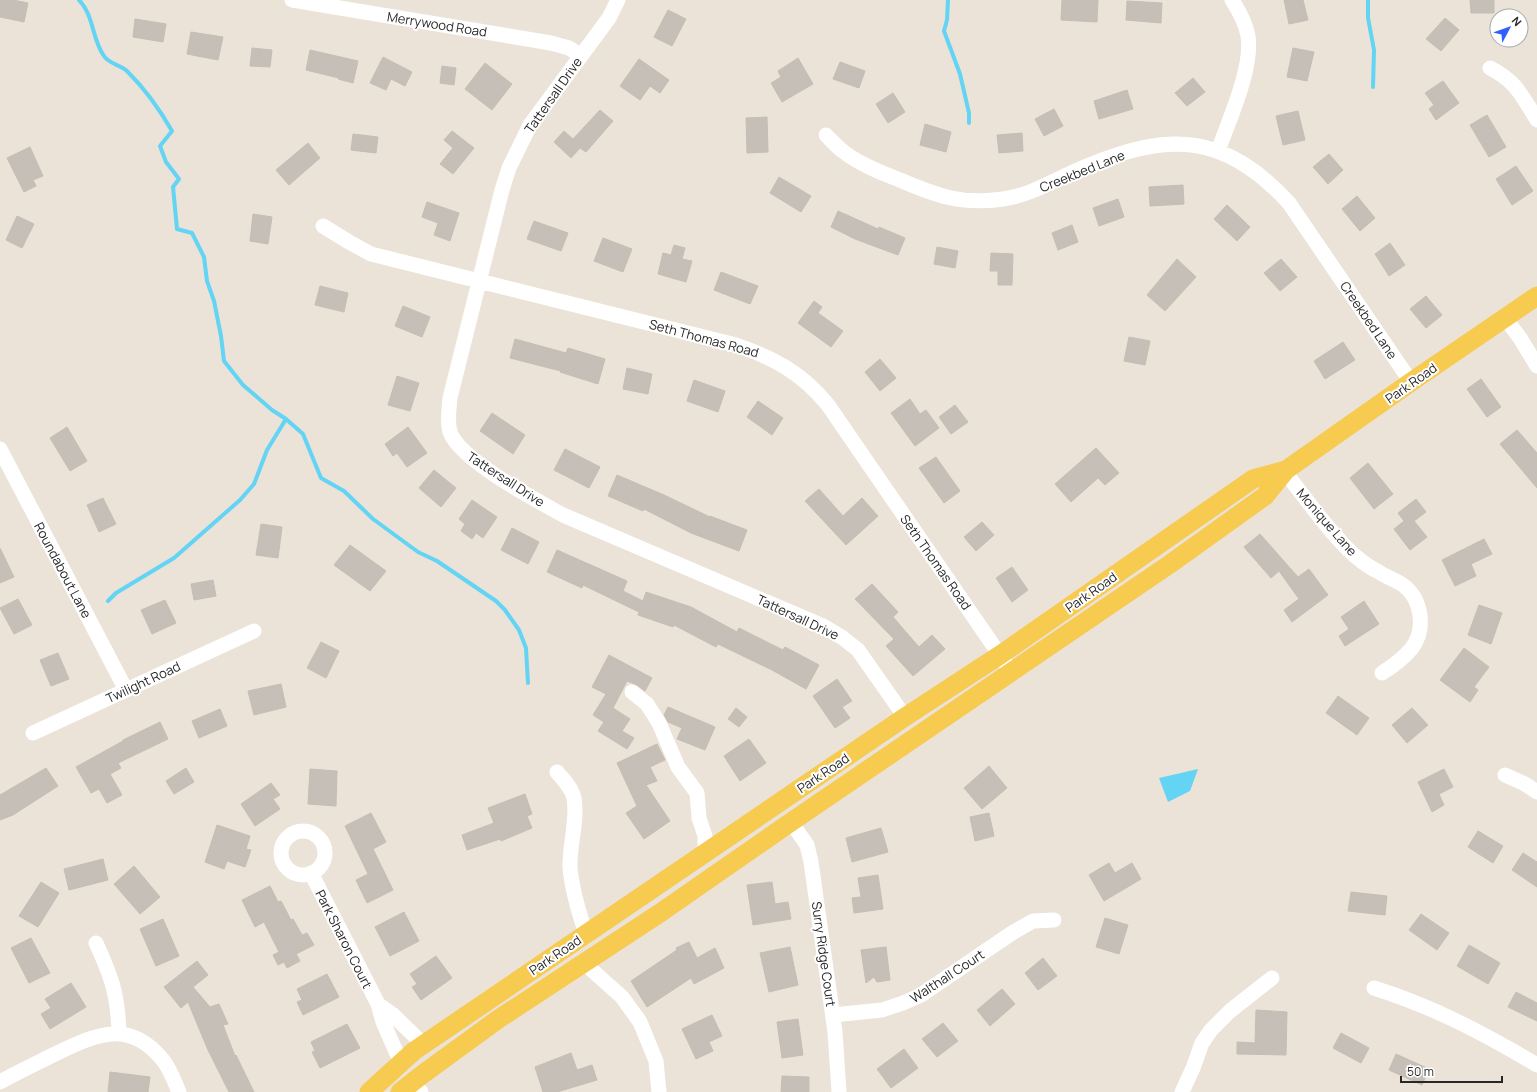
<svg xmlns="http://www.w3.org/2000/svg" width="1537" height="1092" font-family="Manrope,sans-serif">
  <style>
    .water { fill: #63d4f4 }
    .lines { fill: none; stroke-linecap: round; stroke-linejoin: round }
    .stream { stroke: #63d4f4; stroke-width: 4 }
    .building { fill: #c6bfb8; stroke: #c6beb2 }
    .minor { stroke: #fff; stroke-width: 15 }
    .major { stroke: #f7ca50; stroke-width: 19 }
    .labels { text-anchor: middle; stroke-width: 4; stroke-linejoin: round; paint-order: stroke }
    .street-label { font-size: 13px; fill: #272727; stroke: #fff }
  </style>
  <rect width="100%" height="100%" fill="#ebe2d8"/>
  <path class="water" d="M1198 769 1190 791 1168 802 1159 778Z"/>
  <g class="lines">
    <path class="stream" d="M79 0C94 15 92 40 104 56 109 64 121 65 127 71 146 90 159 108 172 131L160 146 166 162 179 179 173 187 177 229 192 233 204 257 207 281 214 301 221 336 224 361 243 385 272 410 286 419 303 434 321 478 344 491 373 519 418 552 437 561 496 601 505 610 519 630 526 648 528 683
      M948 0 947 20 944 31 960 74 969 113V123
      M1368 0V18L1374 50 1373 87
      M108 601 116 593 174 558 240 500 254 484 267 450 286 419"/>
  </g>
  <path class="building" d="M0 0H13L28 3 24 22 0 17Z
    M1062 0H1098L1097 22 1061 20Z
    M1284 0H1303L1308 20 1289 24Z
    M1470 0H1494V13H1471Z
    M1127 1 1162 3 1161 23 1126 20Z
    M668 10 686 19 672 46 654 37Z
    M1445 18 1459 30 1441 51 1426 39Z
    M135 19 166 24 163 42 133 37Z
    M191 32 223 37 218 60 187 54Z
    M252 48 272 50 270 67 250 66Z
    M1293 48 1314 52 1307 81 1287 77Z
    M310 50 358 61 353 83 338 79 339 78 306 70Z
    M383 57 412 72 405 86 391 79 386 90 370 83Z
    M798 58 813 84 782 102 771 83 781 77 778 71Z
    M639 59 669 80 660 93 650 86 640 100 620 86Z
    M840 62 865 71 859 88 833 79Z
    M485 63 512 84 492 110 465 89Z
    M442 66 456 68 454 85 440 83Z
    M1193 78 1205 92 1187 106 1175 93Z
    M1443 81 1459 103 1436 120 1429 109 1434 105 1425 93Z
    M1127 90 1133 109 1099 119 1094 101Z
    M893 93 905 112 888 123 876 104Z
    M1054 109 1063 126 1044 136 1035 119Z
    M600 110 613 121 586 152 580 148 571 158 554 142 564 131 573 139Z
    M1298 111 1305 140 1283 145 1276 116Z
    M1487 115 1506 147 1489 157 1470 125Z
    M767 117 768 152 747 153 746 118Z
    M925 124 951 132 946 152 920 145Z
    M452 131 474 148 453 174 440 164 453 148 444 140Z
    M1022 133 1023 151 999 153 997 135Z
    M353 134 378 137 376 153 351 150Z
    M308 143 320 158 289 185 276 170Z
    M30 147 43 176 33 180 36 186 24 192 7 158Z
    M1329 154 1343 170 1328 184 1313 167Z
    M1516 166 1533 191 1512 205 1496 179Z
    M779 177 811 196 801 212 770 193Z
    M1183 185 1184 204 1150 206 1149 187Z
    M1357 196 1375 218 1360 231 1342 209Z
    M1118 199 1124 217 1099 226 1093 208Z
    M427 202 459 213 450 241 434 235 438 223 422 217Z
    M1227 205 1250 227 1237 241 1214 219Z
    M838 211 878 229 879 227 905 238 898 255 855 239 831 227Z
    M253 214 272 217 268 244 250 241Z
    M17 216 34 224 22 248 6 240Z
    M534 221 568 233 561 251 527 239Z
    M1072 225 1078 242 1058 250 1052 233Z
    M603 238 632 249 623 272 594 261Z
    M1390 243 1405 265 1389 276 1375 254Z
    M674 245 685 248 682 259 692 261 686 282 658 274 663 253 671 255Z
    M937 247 958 251 955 268 934 264Z
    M991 253 1013 254 1012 285H998V271H990Z
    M1177 259 1196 277 1165 311 1147 295Z
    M1281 259 1297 277 1280 291 1264 273Z
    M721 272 758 286 750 304 714 290Z
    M320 286 348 293 344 312 315 305Z
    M1426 296 1442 315 1426 328 1410 309Z
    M814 301 822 307 818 313 843 331 831 347 798 323Z
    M403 306 430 317 422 337 395 326Z
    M1129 337 1150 341 1145 365 1124 361Z
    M515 339 566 353 568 348 605 359 598 384 560 372 561 371 510 358Z
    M1343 342 1355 360 1325 379 1314 361Z
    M880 359 896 378 880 391 865 372Z
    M627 368 652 374 648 394 623 389Z
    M397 376 419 383 410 411 388 405Z
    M1481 379 1501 407 1487 417 1467 389Z
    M694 380 725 391 718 412 687 401Z
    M910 399 920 414 926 410 939 428 915 446 891 413Z
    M758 401 783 418 772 435 747 417Z
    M955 405 968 422 951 434 939 417Z
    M492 413 525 435 513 454 480 431Z
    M67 427 87 461 70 471 50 438Z
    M408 427 427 453 407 467 397 453 393 456 385 444Z
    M1517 430 1537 453V488L1500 444Z
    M1096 448 1119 473 1105 485 1098 478 1071 502 1055 484Z
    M565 449 600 467 589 488 554 470Z
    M936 457 960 491 944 503 919 468Z
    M1368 463 1393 494 1374 509 1350 478Z
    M434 470 456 488 441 507 419 488Z
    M617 475 664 495 710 517V516L747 530 739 551 691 533 644 509 643 511 608 496Z
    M819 489 843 516 862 498 878 516 846 545 805 501Z
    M103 498 116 524 99 532 87 505Z
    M1416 499 1426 512 1414 521 1427 537 1410 550 1394 529 1404 521 1398 513Z
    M472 500 497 517 483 538 476 533 472 539 461 531 465 524 459 519Z
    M982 522 994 535 976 551 964 537Z
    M261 524 282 527 278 558 256 555Z
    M512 528 539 542 528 564 501 550Z
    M1260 534 1298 577 1309 569 1328 595 1292 622 1284 610 1299 599 1279 571 1271 578 1244 547Z
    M1484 539 1492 554 1471 564 1476 576 1455 586 1442 560Z
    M350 545 386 571 370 591 334 565Z
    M0 548 14 577 0 583Z
    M557 550 627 581 623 591 643 601 646 592 691 607 737 632 739 628 783 650 785 647 819 665 806 689 772 670 718 644 716 647 674 625 673 627 638 615 639 612 583 585 582 588 547 572Z
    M1012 567 1028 590 1012 602 996 578Z
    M213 580 216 596 194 600 191 584Z
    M872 584 898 612 893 617 919 647 932 635 945 649 913 676 886 646 894 639 855 599Z
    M18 599 32 625 14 634 0 608Z
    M165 600 176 623 152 634 141 610Z
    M1364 601 1379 624 1345 646 1339 636 1349 629 1341 617Z
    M1479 605 1502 613 1491 644 1468 635Z
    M321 642 339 651 326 678 307 668Z
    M1464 648 1489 667 1474 687 1478 690 1470 702 1440 680Z
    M58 653 69 679 51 686 40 660Z
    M609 655 652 678 645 691 637 685 627 681 613 708 630 719 622 731 634 738 627 749 598 731 604 722 593 715 606 694 592 687Z
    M837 679 852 701 842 707 850 718 835 728 813 696Z
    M281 684 286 707 254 715 248 691Z
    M1338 696 1369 718 1357 735 1326 713Z
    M668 707 715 727 705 750 677 739 682 728 668 722 664 715Z
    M736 708 747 717 739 727 728 719Z
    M1412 708 1428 725 1407 743 1392 725Z
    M220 709 227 726 199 738 192 721Z
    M160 722 168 739 118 763 121 768 110 774 122 795 107 803 99 789 91 793 76 767 123 741V740Z
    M749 739 766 763 740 781 724 756Z
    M657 744 665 760 650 767 657 781 646 785 670 821 644 839 626 813 637 806 617 763Z
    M989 766 1007 788 982 809 964 788Z
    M46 768 58 786 13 815 0 820V795Z
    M186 768 194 782 174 794 166 781Z
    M310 769 337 771 336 806 308 804Z
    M1444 769 1453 787 1439 794 1444 805 1432 812 1418 782Z
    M271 783 280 795 273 799 280 809 255 826 241 804Z
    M525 794 532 814 527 816 532 828 501 841 500 839 467 850 462 835 494 823 488 808Z
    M371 813 386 842 373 849 393 890 367 903 356 880 368 874 345 826Z
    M989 813 994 836 975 841 970 817Z
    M217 825 250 836 246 849 251 850 245 867 227 861 224 869 205 862Z
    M881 828 888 852 852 862 846 838Z
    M1478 831 1503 846 1493 863 1468 847Z
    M1523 853 1537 862V887L1512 870Z
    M103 859 108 880 69 890 64 869Z
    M1109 863 1115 873 1132 863 1141 879 1104 901 1089 875Z
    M134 866 160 897 140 914 114 884Z
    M878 875 883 909 854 913 852 898 861 897 858 878Z
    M41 882 59 893 38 927 19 916Z
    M772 882 775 904 788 902 791 919 753 925 747 885Z
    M270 886 278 902 281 901 291 920 293 919 302 935 307 933 314 945 296 954 300 961 287 968 284 962 278 965 273 955 279 952 264 922 255 927 242 900Z
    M1351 892 1387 896 1385 915 1348 911Z
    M404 912 419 941 390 956 375 927Z
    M1421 914 1449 933 1437 950 1409 930Z
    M1105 918 1128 925 1119 954 1096 947Z
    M163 919 179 956 156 966 140 929Z
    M31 938 50 973 29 983 11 948Z
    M689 942 697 958 715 948 724 968 694 984 691 978 647 1007 631 981 677 950 676 948Z
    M1469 945 1500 963 1488 984 1457 966Z
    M790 947 798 985 769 992 760 953Z
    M886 947 890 980 877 982 874 977 866 983 861 950Z
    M436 956 452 978 421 1000 412 987 417 984 410 974Z
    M1043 958 1057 976 1038 990 1025 973Z
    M197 961 208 975 193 987 210 1007 219 1004 228 1024 223 1025 235 1056 236 1055 254 1092H229L208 1050 188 1002 181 1008 164 987Z
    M327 974 339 997 303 1015 297 1002 302 1000 297 989Z
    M71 983 86 1007 50 1029 41 1014 51 1008 45 999Z
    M1002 989 1015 1004 990 1026 977 1010Z
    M1516 992 1537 1003V1021L1508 1007Z
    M1256 1010 1287 1012 1286 1055 1237 1054V1042L1255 1043Z
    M712 1015 722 1036 709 1042 713 1051 696 1059 682 1029Z
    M798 1019 803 1055 782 1058 777 1022Z
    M943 1023 958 1041 937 1057 922 1039Z
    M347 1024 360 1048 320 1068 312 1052 315 1051 311 1042Z
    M1341 1033 1369 1048 1361 1063 1333 1048Z
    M904 1049 918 1068 891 1088 877 1069Z
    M571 1053 577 1070 592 1065 597 1080 557 1092H543L535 1067Z
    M1396 1054 1429 1069 1422 1085 1389 1070Z
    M110 1072 150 1077 148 1092H108Z
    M782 1076 809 1077V1092H781Z"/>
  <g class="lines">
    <path class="minor" d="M292 0 551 43 569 48 581 56
      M618 0 609 18 530 125 509 168 502 190 450 398C449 409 447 421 450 432 460 460 536 500 563 515L823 626 843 638 858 650 905 717
      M1490 68C1516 81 1522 96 1537 120
      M826 135C832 141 837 147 844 152 859 164 882 173 900 180 937 196 962 205 1003 199 1033 195 1059 177 1087 166 1170 131 1226 134 1289 203L1411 382
      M1218 151C1229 120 1253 68 1248 36 1246 23 1239 11 1232 0
      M323 226 349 242 371 254 736 345C774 358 802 373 828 405L1006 664
      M1505 318 1520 338 1537 366
      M0 449 126 690
      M1286 470 1291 480C1311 505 1330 533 1354 555 1361 561 1370 568 1379 572 1386 577 1396 580 1403 585 1422 599 1426 629 1412 648 1404 658 1393 666 1382 673
      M632 692 647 704 659 723 678 767 697 793 699 818 705 836V853
      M33 733 254 631
      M557 772C563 779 572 788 574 798 578 820 569 846 570 868 572 891 579 913 586 934
      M1505 775 1525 784 1537 792
      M791 822 807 845 811 862 835 1032 839 1092
      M281 853a22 22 0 1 1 44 0a22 22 0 1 1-44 0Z
      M311 873 378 1004
      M96 943C112 978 118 995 119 1034
      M584 963 622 997 640 1022 656 1061 659 1092
      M1374 988C1434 1007 1483 1033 1537 1065
      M833 1015 882 1010 903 1003 921 995 1012 933 1033 921 1054 920
      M401 1063 383 1022 378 1004 392 1014 424 1045
      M0 1082C18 1072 37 1063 55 1054 95 1035 128 1018 162 1059 170 1068 174 1081 179 1092
      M412 1082 421 1092
      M1182 1092 1193 1068 1202 1043 1211 1030 1230 1011 1272 978"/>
    <path class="major" d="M369 1092 414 1051 905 717 1000 655 1253 479 1286 470
      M400 1092 423 1074 497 1020 660 913 791 822 1170 564 1265 496 1286 470 1411 382 1537 296"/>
  </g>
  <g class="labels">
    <g class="street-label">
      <text transform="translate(437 24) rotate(9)" y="5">Merrywood Road</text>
      <text transform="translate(553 95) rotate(-55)" y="5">Tattersall Drive</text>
      <text transform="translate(1082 171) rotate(-22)" y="5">Creekbed Lane</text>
      <text transform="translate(1369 320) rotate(56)" y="5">Creekbed Lane</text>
      <text transform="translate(704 338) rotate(15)" y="5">Seth Thomas Road</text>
      <text transform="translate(1411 383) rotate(-35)" y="5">Park Road</text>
      <text transform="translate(506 479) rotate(33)" y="5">Tattersall Drive</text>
      <text transform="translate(1327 522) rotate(49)" y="5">Monique Lane</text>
      <text transform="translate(936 562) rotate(55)" y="5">Seth Thomas Road</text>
      <text transform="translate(63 570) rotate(62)" y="5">Roundabout Lane</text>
      <text transform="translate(1091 592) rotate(-35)" y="5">Park Road</text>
      <text transform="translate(798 617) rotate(25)" y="5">Tattersall Drive</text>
      <text transform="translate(143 682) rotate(-25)" y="5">Twilight Road</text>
      <text transform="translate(823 773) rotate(-34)" y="5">Park Road</text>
      <text transform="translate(344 939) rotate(63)" y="5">Park Sharon Court</text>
      <text transform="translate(824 954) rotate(82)" y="5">Surry Ridge Court</text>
      <text transform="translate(555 955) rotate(-34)" y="5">Park Road</text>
      <text transform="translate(947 976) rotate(-33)" y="5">Walthall Court</text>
    </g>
  </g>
  <g transform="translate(1509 28) rotate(49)"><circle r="19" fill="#ffffff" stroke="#a9a9a9"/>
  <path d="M0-3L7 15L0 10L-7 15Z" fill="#315fff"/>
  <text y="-6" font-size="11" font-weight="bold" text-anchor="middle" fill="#272727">N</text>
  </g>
  <path d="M1401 1076v6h101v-6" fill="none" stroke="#272727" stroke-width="2"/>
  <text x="1407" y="1076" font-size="12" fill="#272727" stroke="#ffffff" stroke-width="3" paint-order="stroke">50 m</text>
</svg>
